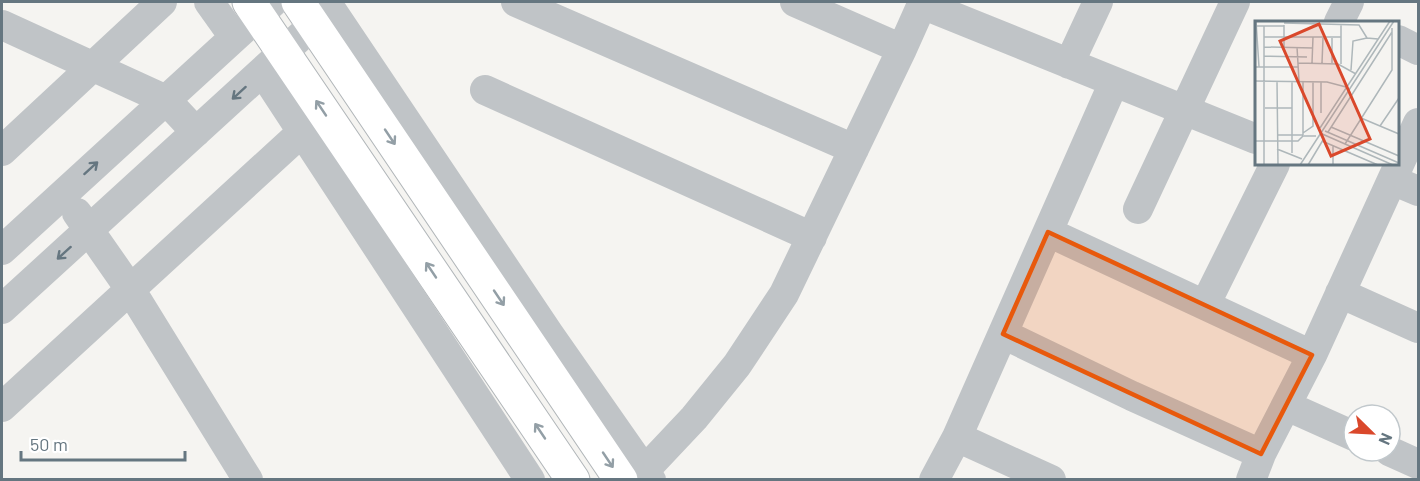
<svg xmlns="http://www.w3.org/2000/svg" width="1420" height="481" font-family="Barlow,sans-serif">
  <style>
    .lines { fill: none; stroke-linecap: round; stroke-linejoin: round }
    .major-casing { stroke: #b1b6b9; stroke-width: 35 }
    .minor { stroke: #c0c4c7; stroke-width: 30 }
    .major { stroke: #fff; stroke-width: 33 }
    .oneway { stroke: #657680 }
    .oneway2 { stroke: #939fa6 }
    .marked { fill: #e8590c; fill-opacity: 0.2; stroke: #e8590c; stroke-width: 4.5; stroke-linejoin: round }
    .inset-road { fill: none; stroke: #aeb7ba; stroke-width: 1.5 }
    .view { fill: #da482b; fill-opacity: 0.15; stroke: #da482b; stroke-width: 3 }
    .inset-edge { fill: none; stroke: #657680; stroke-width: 3 }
  </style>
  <rect width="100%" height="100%" fill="#f5f4f1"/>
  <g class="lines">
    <g class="major-casing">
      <path id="major" d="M249 2 573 480
        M298 2 621 480"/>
    </g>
    <path class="minor" d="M209 2 234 37
      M326 2 549 334 651 480
      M516 2 854 149
      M795 2 902 49
      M922 4 1256 139
      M1339 22 1349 2
      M2 25 166 100 196 132
      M1398 40 1418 50
      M1069 64 1098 2
      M263 72 530 480
      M485 90 812 237
      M2 151 162 2
      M1392 180 1418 191
      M1138 209 1235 2
      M77 213 130 289 248 480
      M1048 232 1312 355
      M2 250 273 2
      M1340 293 1418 328
      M1205 305 1275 164
      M2 309 313 25
      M1003 334 1132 396 1261 454
      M1287 406 1354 436
      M2 407 302 132
      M957 437 1051 480
      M1389 451 1418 464
      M645 470 694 418 737 365 784 294 902 49 923 2
      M934 480 957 437 1114 82
      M1251 480 1261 454 1312 355 1418 123"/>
    <use href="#major" class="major"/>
  </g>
  <defs><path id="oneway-shaft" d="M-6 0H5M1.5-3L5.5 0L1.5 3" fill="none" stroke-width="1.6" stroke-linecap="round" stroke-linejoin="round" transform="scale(1.5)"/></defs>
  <g class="oneway">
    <use href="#oneway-shaft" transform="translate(239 93) rotate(138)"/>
    <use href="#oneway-shaft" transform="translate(91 168) rotate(-42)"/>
    <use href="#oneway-shaft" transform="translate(64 253) rotate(138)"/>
  </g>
  <g class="oneway2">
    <use href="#oneway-shaft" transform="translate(321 108) rotate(-124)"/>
    <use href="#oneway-shaft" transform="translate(390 137) rotate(56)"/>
    <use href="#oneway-shaft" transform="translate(431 270) rotate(-124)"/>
    <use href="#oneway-shaft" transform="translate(499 298) rotate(56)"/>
    <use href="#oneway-shaft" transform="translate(540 431) rotate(-124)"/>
    <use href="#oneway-shaft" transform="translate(608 460) rotate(56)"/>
  </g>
  <path class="marked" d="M1048 232 1312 355 1261 454 1003 334Z"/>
  <g transform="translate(1255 21)">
    <rect width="144" height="144" fill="#f5f4f1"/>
    <path class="inset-road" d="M1 0 4 46M29 2 104 4 112 17 123 18M86 3V43M29 4V26M0 5H29M9 16H86M9 26 58 27M42 26 44 60M9 35 52 36M43 42 83 43 101 53M57 42 58 16M67 42 68 17M77 42V17M0 46H43M96 49 98 20 112 17M0 60 72 61 91 66M22 60 23 144M48 60V114M10 87H37M66 92V61M106 97 144 113M125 105 144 77M76 106 144 135M65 107 135 0M70 110 144 142M73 111 137 11M48 112 58 105V61M65 112 138 144M22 114H48M0 120H43L48 115H61M67 120 123 144M90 123 137 49V7M22 128 47 138M37 132V61M9 144V5M45 144 139 0M53 144 68 119M78 144V124"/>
    <path class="view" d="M64 3 115 118 76 135 25 20Z"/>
    <rect width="144" height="144" class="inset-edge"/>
  </g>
  <rect width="1420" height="481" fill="none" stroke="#657680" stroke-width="6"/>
  <g transform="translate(1372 433) rotate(114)"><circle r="28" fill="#ffffff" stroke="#c1c8cc" stroke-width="1.5"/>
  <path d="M0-4.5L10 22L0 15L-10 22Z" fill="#da482b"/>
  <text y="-9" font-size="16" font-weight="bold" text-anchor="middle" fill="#657680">N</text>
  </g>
  <path d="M21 451v9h164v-9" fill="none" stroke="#657680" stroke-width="3"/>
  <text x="30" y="451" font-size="18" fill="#657680" stroke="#ffffff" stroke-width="4.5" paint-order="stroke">50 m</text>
</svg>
